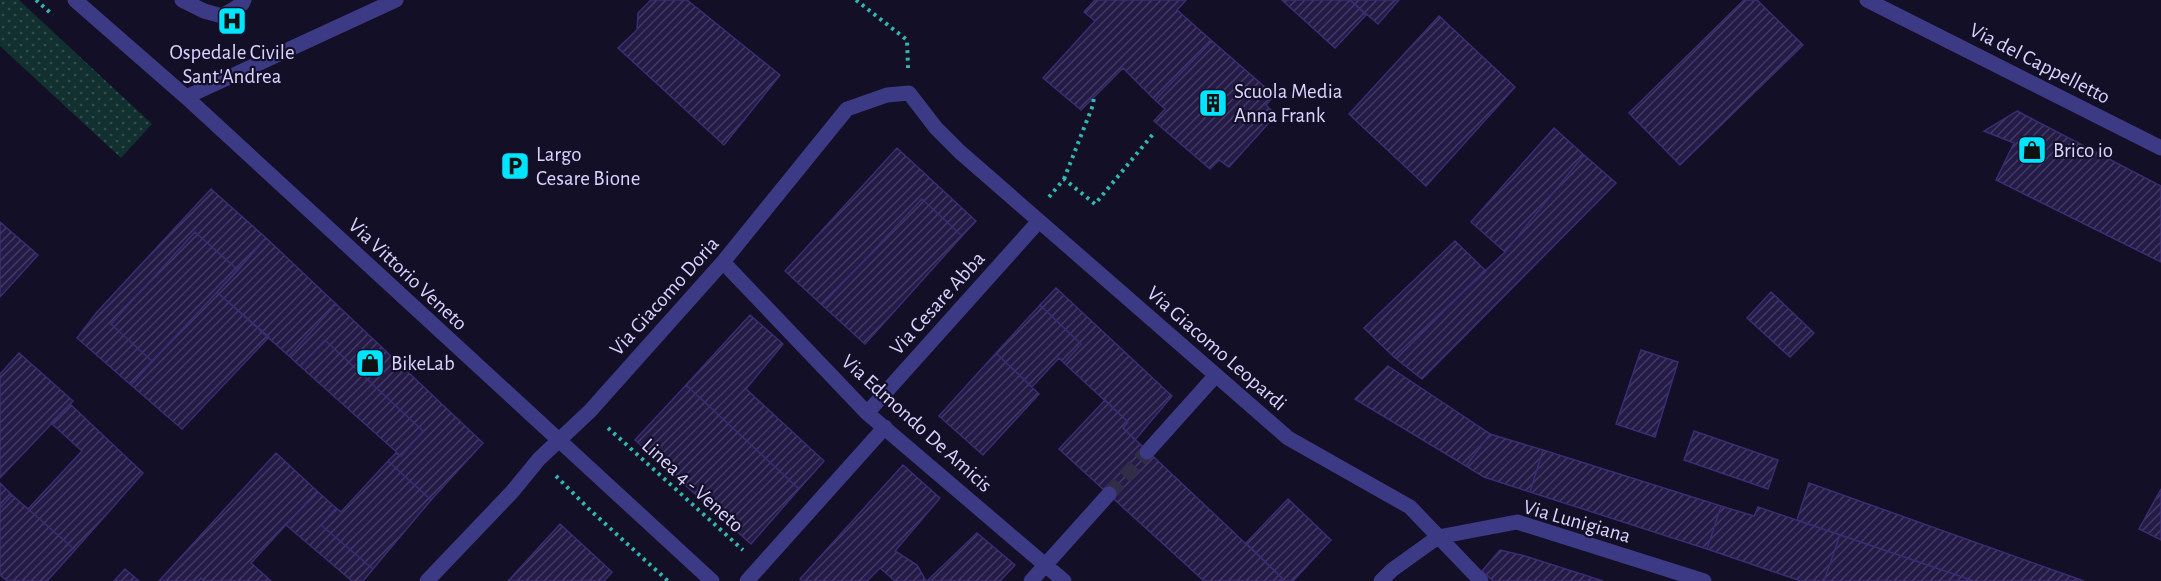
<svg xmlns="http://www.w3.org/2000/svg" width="2161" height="581" font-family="'Alegreya Sans',sans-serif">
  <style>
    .grass { fill: url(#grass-dots) }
    .building { fill: url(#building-hatch); stroke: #3b2d73; stroke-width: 1.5 }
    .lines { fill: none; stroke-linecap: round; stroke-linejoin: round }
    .minor-tunnel { stroke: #312d47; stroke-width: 15; stroke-dasharray: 15 8; stroke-linecap: butt }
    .path { stroke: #2fb8b0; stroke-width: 4; stroke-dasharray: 3 4.5; stroke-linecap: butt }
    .service { stroke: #3d3a85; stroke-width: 15 }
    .minor { stroke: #3d3a85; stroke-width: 15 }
    .tertiary { stroke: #3d3a85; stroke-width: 15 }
    .labels { text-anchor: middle; stroke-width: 4.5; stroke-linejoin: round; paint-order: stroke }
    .poi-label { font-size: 21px; fill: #d9d4ff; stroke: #130f26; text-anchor: start }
    .street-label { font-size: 21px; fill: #d9d4ff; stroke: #130f26 }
  </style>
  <defs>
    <pattern id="grass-dots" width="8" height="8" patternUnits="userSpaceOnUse" patternTransform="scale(1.5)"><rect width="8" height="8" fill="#12302f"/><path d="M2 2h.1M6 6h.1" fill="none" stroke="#344d4e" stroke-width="1.8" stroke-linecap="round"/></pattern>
    <pattern id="building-hatch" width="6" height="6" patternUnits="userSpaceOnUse" patternTransform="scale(1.5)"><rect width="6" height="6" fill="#241b47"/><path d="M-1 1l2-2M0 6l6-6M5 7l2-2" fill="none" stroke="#433b63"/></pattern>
  </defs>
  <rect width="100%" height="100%" fill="#130f26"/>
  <path class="grass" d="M0 0H19L152 124 121 158 0 46Z"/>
  <path class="building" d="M651 0H687L780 75 724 145 618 48 637 30 638 13Z
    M1095 0H1186L1177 10 1212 41 1155 100 1123 68 1081 110 1043 78 1095 21 1084 12Z
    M1282 0H1350L1366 15 1335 48Z
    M1350 0H1399L1378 24Z
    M1744 0H1757L1803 45 1680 165 1629 113Z
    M1439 16 1515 87 1426 186 1349 114Z
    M1212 41 1274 95 1266 105 1276 115 1229 167 1219 160 1210 169 1154 121 1165 109 1155 100Z
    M2017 111 2161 186V262L1996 180 2014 143 1984 131Z
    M1554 128 1584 155 1505 252 1471 222Z
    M897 148 976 221 962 236 922 199 822 305 785 271Z
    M1584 155 1616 183 1422 379 1394 357 1505 252Z
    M211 189 266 238 238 270 195 232 111 324 152 361 131 385 77 338 97 312Z
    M922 199 962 236 865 344 822 305Z
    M0 222 38 255 0 297Z
    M195 232 238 270 152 361 111 324Z
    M266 238 336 304 289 356 217 292Z
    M1455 241 1486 271 1394 357 1364 328Z
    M1056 288 1172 396 1135 440 1123 428 1128 422 1064 363 1081 344 1040 305Z
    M217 292 269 337 182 429 131 385Z
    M1771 292 1814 333 1790 357 1747 318Z
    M336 304 483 443 431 500 388 461 396 453 401 456 423 431 325 340 300 366 289 356Z
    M1040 305 1081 344 1064 363 1059 358 1032 387 996 353Z
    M750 315 783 344 746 389 824 461 799 489 686 385Z
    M325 340 423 431 401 456 300 366Z
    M1641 350 1678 362 1655 437 1616 424Z
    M19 353 73 401 0 478V374Z
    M996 353 1039 394 983 455 939 416Z
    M1388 366 1490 434 1466 466 1355 399Z
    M686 385 799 489 751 544 635 440Z
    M1105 400 1128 422 1123 428 1282 578 1279 581H1204L1059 449Z
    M70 404 143 473 75 550 28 509 82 451 51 423Z
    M1694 431 1778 460 1768 489 1684 460Z
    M1490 434 1543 450 1530 492 1484 477 1466 466Z
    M1543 450 1721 506 1707 549 1530 492Z
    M276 453 317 491 251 563 271 581H203L201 578 198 581H159Z
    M388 461 431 500 373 569 321 525 336 508 341 512Z
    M903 465 940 498 895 551 917 565 926 581H895L880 568 867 581H802L800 579Z
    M0 483 12 495 0 508Z
    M1809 483 2084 581H1974L1797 520Z
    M2161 489V540L2139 529Z
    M317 491 336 508 321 525 373 569 363 581H352L286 525Z
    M12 495 75 550 47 581H7L0 575V508Z
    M1288 499 1331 540 1293 581H1279L1282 578 1246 543Z
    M1721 506 1754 516 1758 507 1840 535 1824 581H1801L1707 549Z
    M560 524 612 572 604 581H508Z
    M977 533 1015 565 1000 581H927Z
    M1840 535 1974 581H1824Z
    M1500 550 1525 556 1603 581H1493L1482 571Z
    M125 569 139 581H114Z"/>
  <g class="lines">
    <path class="minor-tunnel" d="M1109 494 1147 452"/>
    <path class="path" d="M36 0 53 15
      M856 0 907 40 908 68
      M1064 179 1093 105 1094 96
      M1049 197 1064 179 1095 204 1154 133
      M608 428 743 550
      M556 476 590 510 668 581"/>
    <path class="service" d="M182 0 204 11 222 16 242 4 244 0"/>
    <path class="minor" d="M1867 0 2161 148
      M723 262 867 413 1064 581
      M867 413 1039 221
      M1147 452 1216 375
      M427 581 512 492 539 459 590 411 723 262 847 109 887 95 909 93 936 128 960 152 1288 438 1410 507 1481 581
      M747 581 885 427
      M1031 581 1109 494
      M1381 581 1392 570 1438 537 1517 522 1704 581"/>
    <path class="tertiary" d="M75 0 186 97 712 581
      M186 97 396 0"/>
  </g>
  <defs>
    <g id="hospital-square" transform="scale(1.5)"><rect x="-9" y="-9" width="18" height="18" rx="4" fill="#00e5ff" stroke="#130f26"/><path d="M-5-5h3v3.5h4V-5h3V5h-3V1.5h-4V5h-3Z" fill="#111"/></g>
    <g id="building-square" transform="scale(1.5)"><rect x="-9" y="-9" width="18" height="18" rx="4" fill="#00e5ff" stroke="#130f26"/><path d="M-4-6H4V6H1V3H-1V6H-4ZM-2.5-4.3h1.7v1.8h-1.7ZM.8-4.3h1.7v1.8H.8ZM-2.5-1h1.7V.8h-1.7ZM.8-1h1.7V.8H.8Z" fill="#111"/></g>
    <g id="shop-square" transform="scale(1.5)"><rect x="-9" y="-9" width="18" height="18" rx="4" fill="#00e5ff" stroke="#130f26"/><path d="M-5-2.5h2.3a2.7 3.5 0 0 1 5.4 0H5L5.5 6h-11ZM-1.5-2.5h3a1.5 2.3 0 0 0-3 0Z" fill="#111"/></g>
    <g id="parking-square" transform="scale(1.5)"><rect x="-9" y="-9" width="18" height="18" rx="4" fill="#00e5ff" stroke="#130f26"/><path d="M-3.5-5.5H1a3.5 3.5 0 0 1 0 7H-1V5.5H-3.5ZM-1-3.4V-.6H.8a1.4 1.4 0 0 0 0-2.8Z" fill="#111"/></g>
  </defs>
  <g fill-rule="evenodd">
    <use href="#hospital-square" x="232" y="21"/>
    <use href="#building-square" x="1213" y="103"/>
    <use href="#shop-square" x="2032" y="150"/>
    <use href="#parking-square" x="515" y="166"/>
    <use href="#shop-square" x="370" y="363"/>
  </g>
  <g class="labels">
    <g class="poi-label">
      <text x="232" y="59" text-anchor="middle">Ospedale Civile<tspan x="232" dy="24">Sant'Andrea</tspan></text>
      <text x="1234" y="98">Scuola Media<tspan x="1234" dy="24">Anna Frank</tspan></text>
      <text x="2053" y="157">Brico io</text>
      <text x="536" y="161">Largo<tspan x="536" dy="24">Cesare Bione</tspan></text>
      <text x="391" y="370">BikeLab</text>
    </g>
    <g class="street-label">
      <text transform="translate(2040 63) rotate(27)" y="7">Via del Cappelletto</text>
      <text transform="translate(408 274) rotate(43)" y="7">Via Vittorio Veneto</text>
      <text transform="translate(664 296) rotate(-48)" y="7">Via Giacomo Doria</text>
      <text transform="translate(937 303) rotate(-48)" y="7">Via Cesare Abba</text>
      <text transform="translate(1217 348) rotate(41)" y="7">Via Giacomo Leopardi</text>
      <text transform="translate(917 423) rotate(42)" y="7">Via Edmondo De Amicis</text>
      <text transform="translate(693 485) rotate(42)" y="7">Linea 4 - Veneto</text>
      <text transform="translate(1577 521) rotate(16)" y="7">Via Lunigiana</text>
    </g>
  </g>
</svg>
